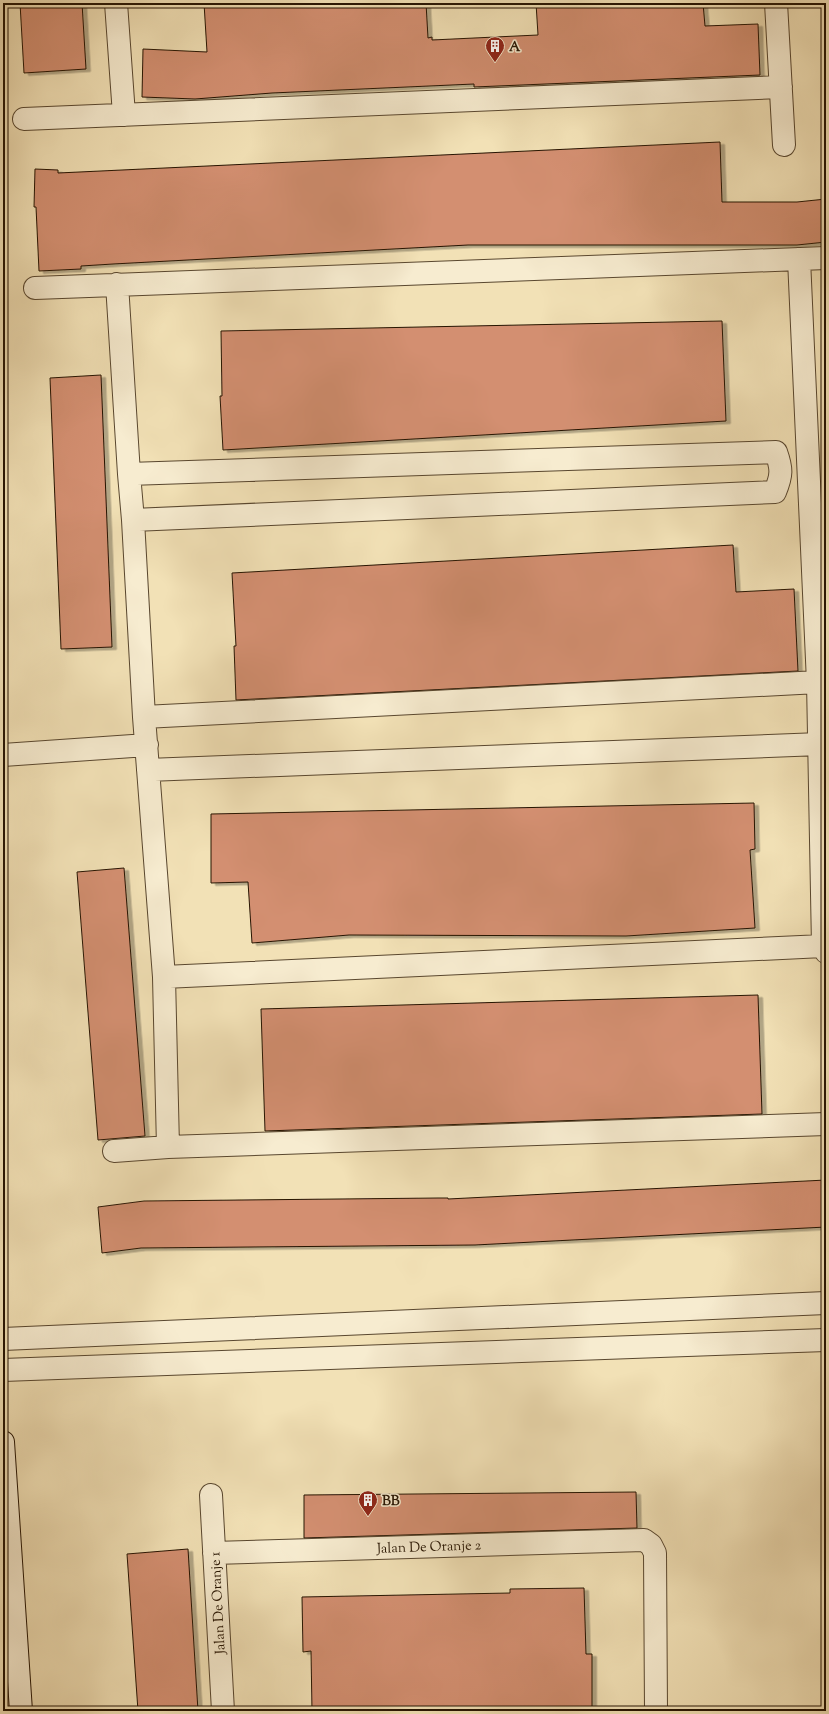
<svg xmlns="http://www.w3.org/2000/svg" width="829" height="1714" font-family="'Sorts Mill Goudy',serif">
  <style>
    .building { fill: #d38f71; stroke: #261402; filter: url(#shadow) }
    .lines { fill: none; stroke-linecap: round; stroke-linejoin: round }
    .street-casing { stroke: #59472f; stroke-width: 24 }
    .secondary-casing { stroke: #261402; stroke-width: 24 }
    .street { stroke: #f7ecd0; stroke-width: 22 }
    .secondary { stroke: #f7ecd0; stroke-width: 22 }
    .labels { text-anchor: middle; stroke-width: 3; stroke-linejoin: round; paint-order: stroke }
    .poi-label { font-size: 14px; font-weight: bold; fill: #261402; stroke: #f7ecd0; text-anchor: start }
    .street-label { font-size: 14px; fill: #261402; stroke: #f7ecd0 }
  </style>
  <defs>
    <filter id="shadow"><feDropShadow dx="4.5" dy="2.5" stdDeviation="0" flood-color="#0004"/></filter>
  </defs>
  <rect width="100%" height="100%" fill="#f2e1b6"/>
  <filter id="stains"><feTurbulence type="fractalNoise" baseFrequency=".005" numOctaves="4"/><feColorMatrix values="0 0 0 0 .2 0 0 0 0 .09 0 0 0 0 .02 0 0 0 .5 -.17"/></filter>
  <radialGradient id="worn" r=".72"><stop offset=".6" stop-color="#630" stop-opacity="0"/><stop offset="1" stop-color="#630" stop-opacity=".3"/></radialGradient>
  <path class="building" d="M20 3H82L86 69 24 73Z
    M204 3H426L428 38 432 37V40L538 35 536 3H703L705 26 758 24 760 75 474 87V84L272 93 195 99 142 97 143 49 207 52Z
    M720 142 722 202H797L826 199V242L797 245H468L113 264 81 266V269L39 271 36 207H34L35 169 58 170V173Z
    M722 321 726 421 223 450 220 396H222L221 331Z
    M101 375 112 647 61 649 50 378Z
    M733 545 736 592 794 589 798 671 236 700 234 646H236L232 573Z
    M754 803 755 849 750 850 755 928 626 936 349 935 252 943 248 882 211 883V814Z
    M124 868 145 1136 98 1140 77 872Z
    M758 995 762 1114 265 1131 261 1009Z
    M826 1180V1227L475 1245 141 1248 102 1253 98 1207 144 1201 438 1198H448V1199Z
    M636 1492 637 1528 304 1538V1495Z
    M188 1549 198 1711H138L127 1554Z
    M584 1588 586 1654H592V1709L501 1711H312L311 1651 303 1652 302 1597 510 1593V1589Z"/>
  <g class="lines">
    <g class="street-casing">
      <path id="street" d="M116 3 124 115
        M776 3 784 145
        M24 119 781 87
        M799 259 818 682 823 946 826 952
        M117 284 129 474 133 520 144 717 164 977 168 1147
        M35 288 826 258
        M129 474 776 452C782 469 782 475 775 492L133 520
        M144 717 818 682
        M3 755 147 745
        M148 770 820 744
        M164 977 823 946
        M114 1151 168 1147 826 1124
        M3 1339 826 1303
        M3 1370 826 1340
        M211 1495 223 1711
        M214 1553 644 1540 651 1545 655 1553 656 1711"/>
    </g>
    <g class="secondary-casing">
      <path id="secondary" d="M3 1442 21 1711"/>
    </g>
    <use href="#street" class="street"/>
    <use href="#secondary" class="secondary"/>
  </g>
  <defs>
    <g id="building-pin" transform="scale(1)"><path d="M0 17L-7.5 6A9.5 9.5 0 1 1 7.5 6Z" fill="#8f2418" stroke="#f7ecd0"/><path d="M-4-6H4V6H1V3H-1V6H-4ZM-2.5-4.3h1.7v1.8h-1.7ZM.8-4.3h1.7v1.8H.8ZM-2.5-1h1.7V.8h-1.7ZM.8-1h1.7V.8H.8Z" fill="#fff"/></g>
  </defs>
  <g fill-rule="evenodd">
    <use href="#building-pin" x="495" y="46"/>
    <use href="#building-pin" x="368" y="1500"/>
  </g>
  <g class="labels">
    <g class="poi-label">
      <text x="509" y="51">A</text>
      <text x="382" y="1505">BB</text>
    </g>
    <g class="street-label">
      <text transform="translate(429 1546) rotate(-2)" y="5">Jalan De Oranje 2</text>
      <text transform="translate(217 1603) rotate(-93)" y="5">Jalan De Oranje 1</text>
    </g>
  </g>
  <rect width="829" height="1714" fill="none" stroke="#f2e1b6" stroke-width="16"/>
  <rect x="4" y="4" width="821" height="1706" fill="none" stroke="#261402" stroke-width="2"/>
  <rect x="8" y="8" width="813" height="1698" fill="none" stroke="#261402"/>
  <rect width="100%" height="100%" filter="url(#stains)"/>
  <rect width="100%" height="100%" fill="url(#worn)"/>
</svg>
